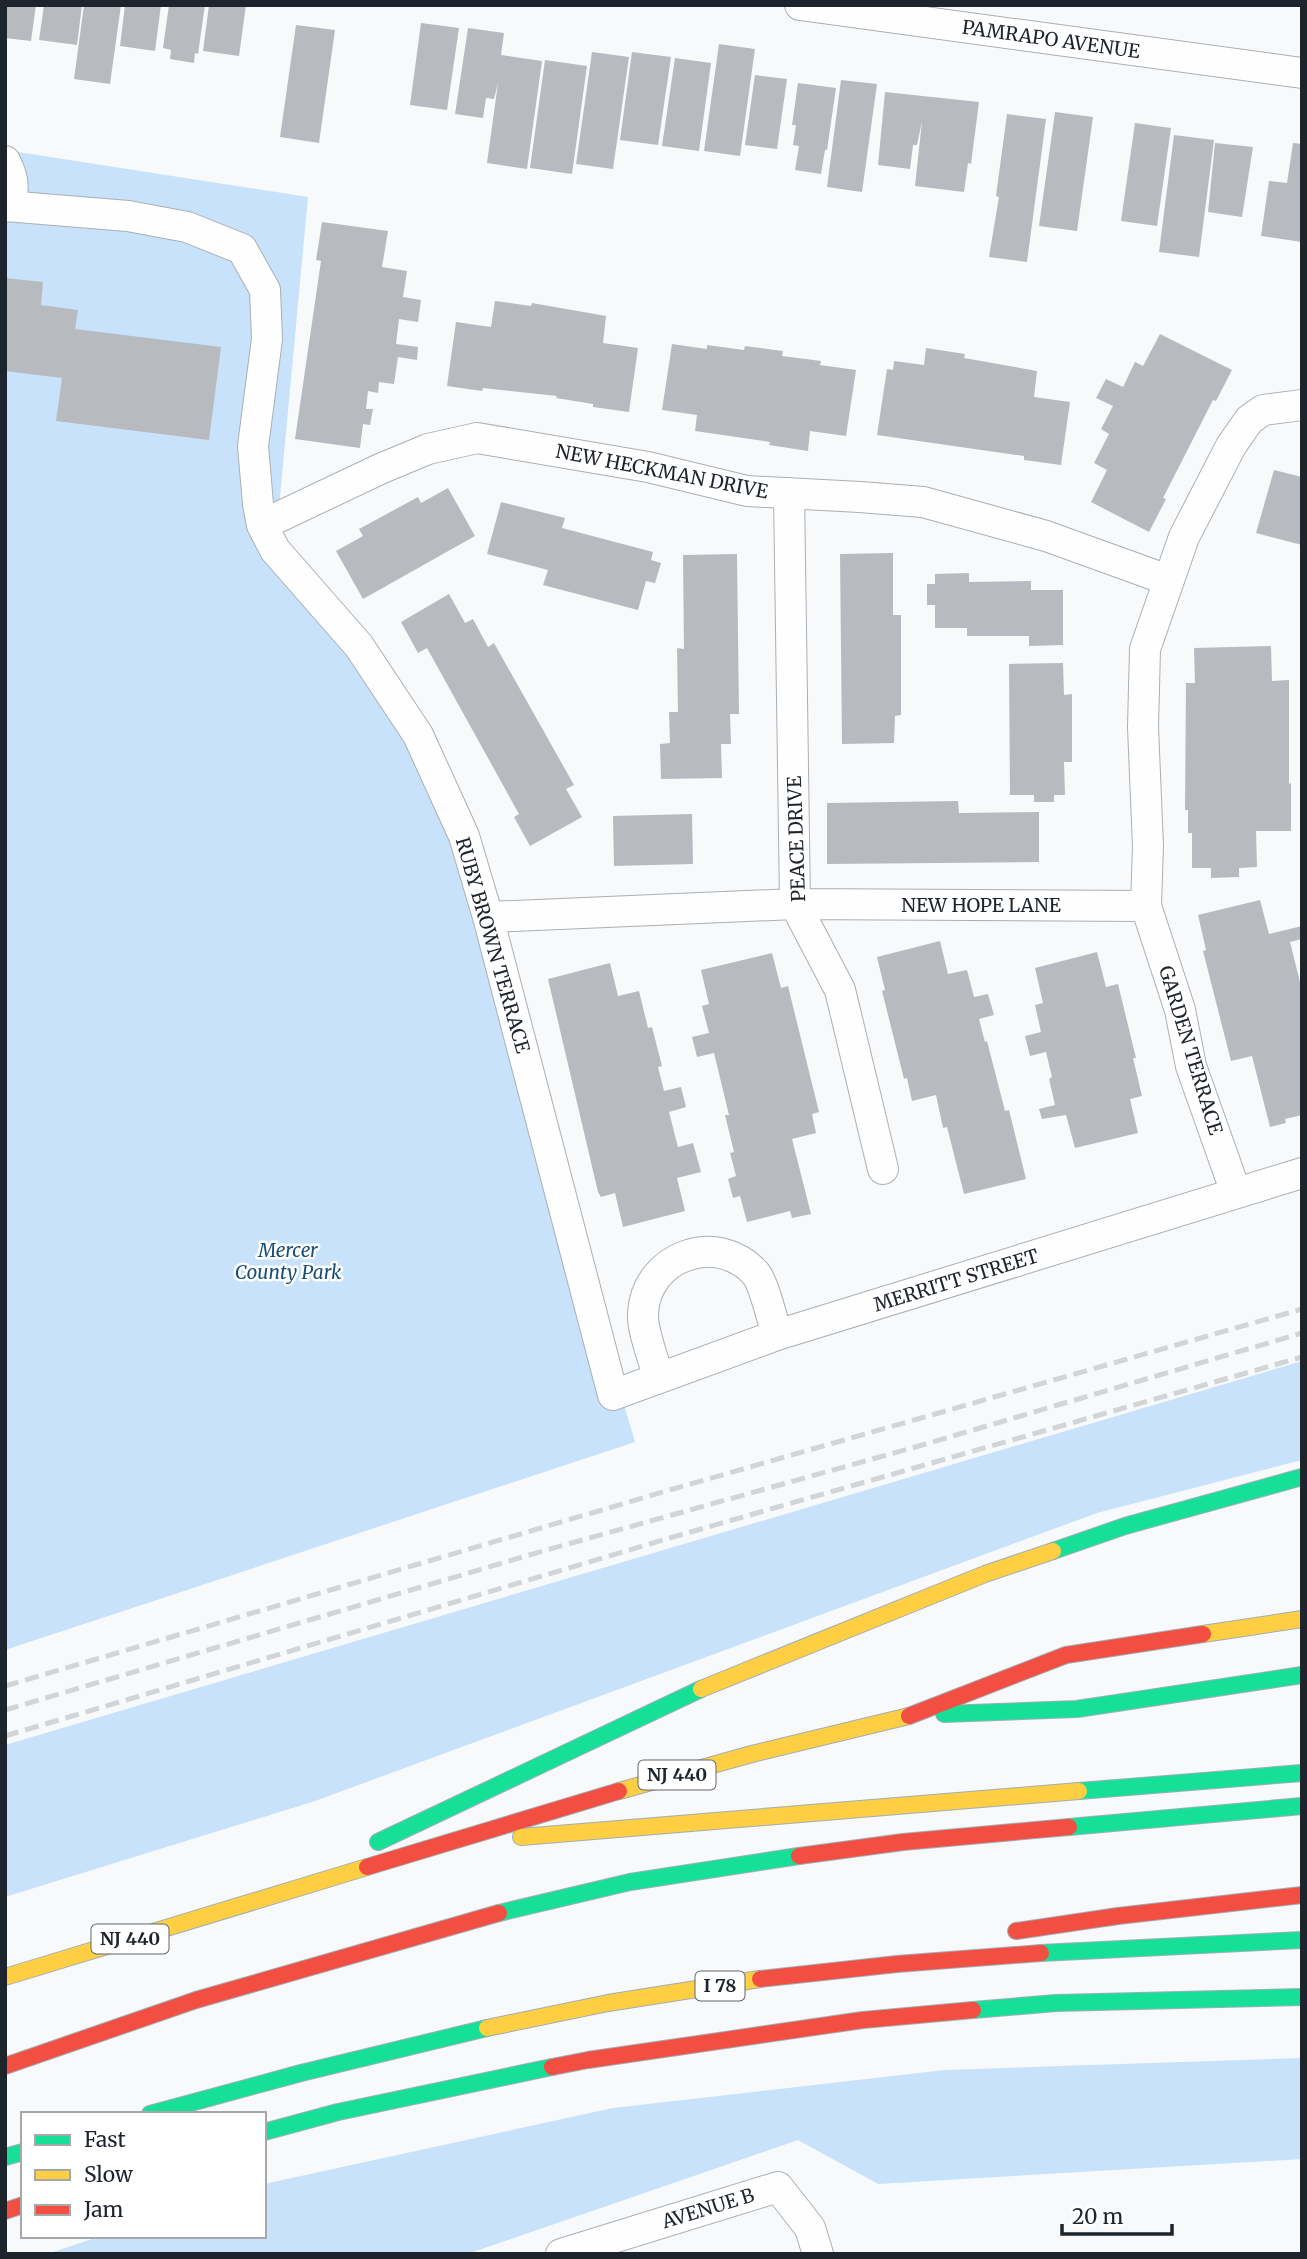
<svg xmlns="http://www.w3.org/2000/svg" width="1307" height="2259" font-family="Merriweather,serif">
  <style>
    .green { fill: #c7e2fa }
    .building { fill: #b7bbc0 }
    .lines { fill: none; stroke-linecap: round; stroke-linejoin: round }
    .street-casing { stroke: #aaafb3; stroke-width: 32 }
    .fast-casing { stroke: #9fadb7; stroke-width: 18 }
    .slow-casing { stroke: #9fadb7; stroke-width: 18 }
    .jam-casing { stroke: #9fadb7; stroke-width: 18 }
    .street { stroke: #fefefe; stroke-width: 30 }
    .fast { stroke: #16e098; stroke-width: 16 }
    .slow { stroke: #ffcf43; stroke-width: 16 }
    .jam { stroke: #f24e42; stroke-width: 16 }
    .rail { stroke: #d3d4d5; stroke-width: 5; stroke-dasharray: 14 7; stroke-linecap: butt }
    .labels { text-anchor: middle; stroke-width: 5; stroke-linejoin: round; paint-order: stroke }
    .shield { fill: #fff; stroke: #61666b; stroke-width: 2 }
    .shield-label { font-size: 18px; font-weight: bold; fill: #1d242b }
    .street-label { font-size: 19px; fill: #1d242b; stroke: #fff }
    .park-label { font-size: 19px; font-style: italic; fill: #194e77; stroke: #fff }
  </style>
  <rect width="100%" height="100%" fill="#f7f9fb"/>
  <path class="green" d="M5 150 308 197 275 550 437 769 635 1442 5 1650Z
    M1302 1361V1460L1097 1513 315 1801 5 1897V1745Z
    M1302 2058V2159L878 2184 798 2140 467 2254H47L101 2236H264V2184L613 2108 945 2070Z"/>
  <path class="building" d="M5 5H36L31 41 5 38Z
    M44 5H82L77 45 39 40Z
    M84 5H121L110 84 74 79Z
    M125 5H161L155 51 120 46Z
    M169 5H205L198 54 195 53 194 63 170 59 171 50 163 48Z
    M209 5H246L239 56 203 51Z
    M421 23 459 28 447 110 410 105Z
    M296 25 335 30 319 143 280 137Z
    M468 28 504 33 501 55 542 61 527 169 487 163 498 83 494 99 486 98 483 118 455 114Z
    M719 44 755 49 740 156 704 151Z
    M592 52 629 57 613 169 576 164Z
    M632 52 671 57 658 145 620 140Z
    M675 58 711 63 699 151 662 146Z
    M545 60 587 66 572 174 530 168Z
    M755 75 787 79 777 149 745 145Z
    M841 80 877 84 862 192 827 187Z
    M798 83 836 88 827 150H825L821 174 795 170 799 146 793 145 796 125H792Z
    M885 92 979 102 971 164 968 163 964 192 915 186 922 121 917 145H913L910 169 878 165Z
    M1055 112 1093 117 1077 231 1039 226Z
    M1007 114 1046 119 1027 262 989 257 999 197 996 196Z
    M1135 123 1171 128 1157 226 1121 221Z
    M1174 135 1214 140 1199 257 1159 252Z
    M1215 143 1253 147 1242 217 1208 212Z
    M1293 143 1302 144V242L1261 236 1269 181 1287 183Z
    M322 222 388 231 382 267 407 271 403 297 421 300 418 322 399 319 396 344 418 347 417 360 398 357 394 384 379 382 378 393 368 391 366 409H373L370 425 363 424 360 448 295 439 321 261 316 260Z
    M5 278 43 282 41 305 78 310 75 329 221 347 209 440 56 421 62 378 5 371Z
    M495 301 531 306 532 303 606 316 603 343 638 348 629 412 593 407V404L556 398 557 396 483 388 482 391 447 386 456 322 491 327Z
    M1160 334 1232 370 1216 401 1213 400 1163 498 1166 499 1149 532 1091 502 1107 470 1094 463 1109 434 1101 429 1113 406 1096 398 1106 379 1123 387 1135 362 1143 366Z
    M672 344 707 349V345L744 350 745 346 783 351 782 356 821 361 820 365 856 370 846 436 810 431 808 451 769 445 770 442 695 431 697 415 662 410Z
    M926 348 965 354 964 358 1037 371 1034 397 1070 402 1061 465 1024 460V456L877 435 887 369 893 370 894 361 924 365Z
    M1274 470 1302 477V545L1256 533Z
    M448 488 475 536 363 599 336 551 363 536 359 529 418 497 421 503Z
    M501 502 565 518 562 528 653 552 651 560 661 563 655 583 646 581 638 610 543 585 548 570 487 554Z
    M893 553V615H901V715L895 716 894 743 842 744 840 554Z
    M737 554 739 714H730L731 744H721L722 778 661 779 660 744 670 743 669 712H678L677 648 684 649 683 555Z
    M969 573V582L1031 581V590H1063V645L1029 646V636H967V628H935V605H927V584H935V574Z
    M449 594 465 623 473 619 488 647 494 643 574 785 566 789 582 817 530 846 514 817 519 814 427 648 418 653 401 622Z
    M1271 646 1272 681 1289 680V784L1291 783V831H1256L1257 867 1239 868V877L1211 878V868H1192V833H1188V810H1185L1186 683H1195L1194 648Z
    M1063 663 1064 695 1072 694V762H1064L1065 795H1054V802H1034V795H1010L1009 664Z
    M958 801 959 813 1039 812V862L827 864V803Z
    M692 814 693 864 614 866 613 816Z
    M1260 900 1269 934 1302 926V939L1290 942 1302 990V1115L1285 1119 1286 1123 1270 1127 1252 1056 1231 1061 1203 951 1206 950 1198 915Z
    M940 941 948 974 967 970 974 997 988 994 994 1015 979 1019 985 1042 987 1041 1005 1111 1009 1110 1026 1179 964 1194 947 1127 943 1128 936 1095 912 1101 907 1078 904 1079 882 991 885 990 877 957Z
    M1097 952 1106 987 1118 984 1136 1058H1133L1142 1096 1130 1099 1138 1133 1075 1148 1066 1115 1042 1119 1039 1109 1055 1105 1049 1079 1052 1077 1046 1052 1030 1056 1025 1036 1041 1032 1035 1005 1043 1003 1035 968Z
    M772 953 781 988 788 986 819 1112 812 1114 816 1133 792 1139 811 1214 792 1218 790 1211 747 1222 740 1196 733 1198 728 1179 736 1176 730 1153 734 1152 725 1115H729L714 1053 697 1057 692 1037 709 1033 702 1006 709 1004 701 970Z
    M610 963 618 996 639 991 648 1028 652 1027 662 1066 658 1067 664 1091 681 1087 686 1107 669 1112 678 1147 693 1143 701 1172 677 1178 685 1211 623 1227 615 1193 601 1197 598 1192 548 979Z"/>
  <g class="lines">
    <g class="street-casing">
      <path id="street" d="M800 5 1302 73
        M5 161C13 176 17 193 5 207
        M6 206 128 216 187 227 242 249 265 290 267 339 253 446 258 504 262 525 275 550 359 646 418 735 464 836 488 917 613 1395 777 1335 1302 1173
        M789 493 795 904 840 990 883 1169
        M262 525 380 469 428 449 477 438 648 467 747 491 860 497 923 502 1046 536 1168 580
        M488 917 795 904 1146 906
        M1236 1193 1191 1066 1180 1010 1146 906 1148 846 1143 727 1145 649 1184 537 1231 446 1249 420 1263 410 1302 405
        M658 1377C654 1359 642 1331 643 1314 645 1256 718 1230 756 1274 764 1284 773 1322 777 1335
        M561 2254 778 2187 810 2228 818 2254"/>
    </g>
    <g class="fast-casing">
      <path id="fast" d="M1053 1551 1125 1526 1302 1477
        M944 1714 1077 1709 1302 1675
        M1079 1791 1302 1773
        M1069 1827 1302 1806
        M378 1842 701 1689
        M499 1913 630 1882 799 1856
        M1041 1953 1302 1940
        M973 2010 1056 2003 1302 1997
        M150 2114 301 2073 487 2028
        M264 2132 338 2112 552 2067
        M5 2157 23 2152"/>
    </g>
    <g class="slow-casing">
      <path id="slow" d="M1203 1634 1302 1619
        M701 1689 985 1574 1053 1551
        M619 1791 752 1754 909 1716
        M521 1837 1079 1791
        M5 1977 367 1867
        M487 2028 608 2003 760 1979"/>
    </g>
    <g class="jam-casing">
      <path id="jam" d="M909 1716 1066 1655 1203 1634
        M799 1856 903 1842 1069 1827
        M367 1867 619 1791
        M1016 1931 1118 1916 1302 1895
        M760 1979 897 1964 1041 1953
        M5 2066 196 2000 499 1913
        M552 2067 588 2060 863 2020 973 2010
        M5 2211 23 2205"/>
    </g>
    <use href="#street" class="street"/>
    <use href="#fast" class="fast"/>
    <use href="#slow" class="slow"/>
    <use href="#jam" class="jam"/>
    <path class="rail" d="M5 1686 673 1489 1302 1309
      M5 1710 543 1551 919 1446 1302 1333
      M5 1736 680 1535 1302 1357"/>
  </g>
  <g class="labels">
    <g class="shield">
      <rect x="638.5" y="1760.5" width="77" height="29" rx="5"/>
      <rect x="91.5" y="1924.5" width="77" height="29" rx="5"/>
      <rect x="695.5" y="1971.5" width="49" height="29" rx="5"/>
    </g>
    <g class="shield-label">
      <text x="677" y="1781">NJ 440</text>
      <text x="130" y="1945">NJ 440</text>
      <text x="720" y="1992">I 78</text>
    </g>
    <g class="street-label">
      <text transform="translate(1051 39) rotate(8)" y="7">PAMRAPO AVENUE</text>
      <text transform="translate(662 471) rotate(11)" y="7">NEW HECKMAN DRIVE</text>
      <text transform="translate(796 839) rotate(-92)" y="7">PEACE DRIVE</text>
      <text x="981" y="912">NEW HOPE LANE</text>
      <text transform="translate(493 945) rotate(74)" y="7">RUBY BROWN TERRACE</text>
      <text transform="translate(1191 1050) rotate(73)" y="7">GARDEN TERRACE</text>
      <text transform="translate(956 1280) rotate(-17)" y="7">MERRITT STREET</text>
      <text transform="translate(708 2208) rotate(-17)" y="7">AVENUE B</text>
    </g>
    <g class="park-label">
      <text x="288" y="1257">Mercer<tspan x="288" dy="22">County Park</tspan></text>
    </g>
  </g>
  <rect width="1307" height="2259" fill="none" stroke="#1d242b" stroke-width="14"/>
  <rect x="21" y="2112" width="245" height="126" fill="#ffffff" stroke="#a5a7aa" stroke-width="2"/>
  <rect x="35" y="2135" width="35" height="10" fill="#16e098" stroke="#a5a7aa" stroke-width="2"/>
  <text x="84" y="2147" font-size="21" fill="#1d242b">Fast</text>
  <rect x="35" y="2170" width="35" height="10" fill="#ffcf43" stroke="#a5a7aa" stroke-width="2"/>
  <text x="84" y="2182" font-size="21" fill="#1d242b">Slow</text>
  <rect x="35" y="2205" width="35" height="10" fill="#f24e42" stroke="#a5a7aa" stroke-width="2"/>
  <text x="84" y="2217" font-size="21" fill="#1d242b">Jam</text>
  <path d="M1062 2224v10h110v-10" fill="none" stroke="#1d242b" stroke-width="3.5"/>
  <text x="1072" y="2224" font-size="21" fill="#1d242b" stroke="#ffffff" stroke-width="5" paint-order="stroke">20 m</text>
</svg>
